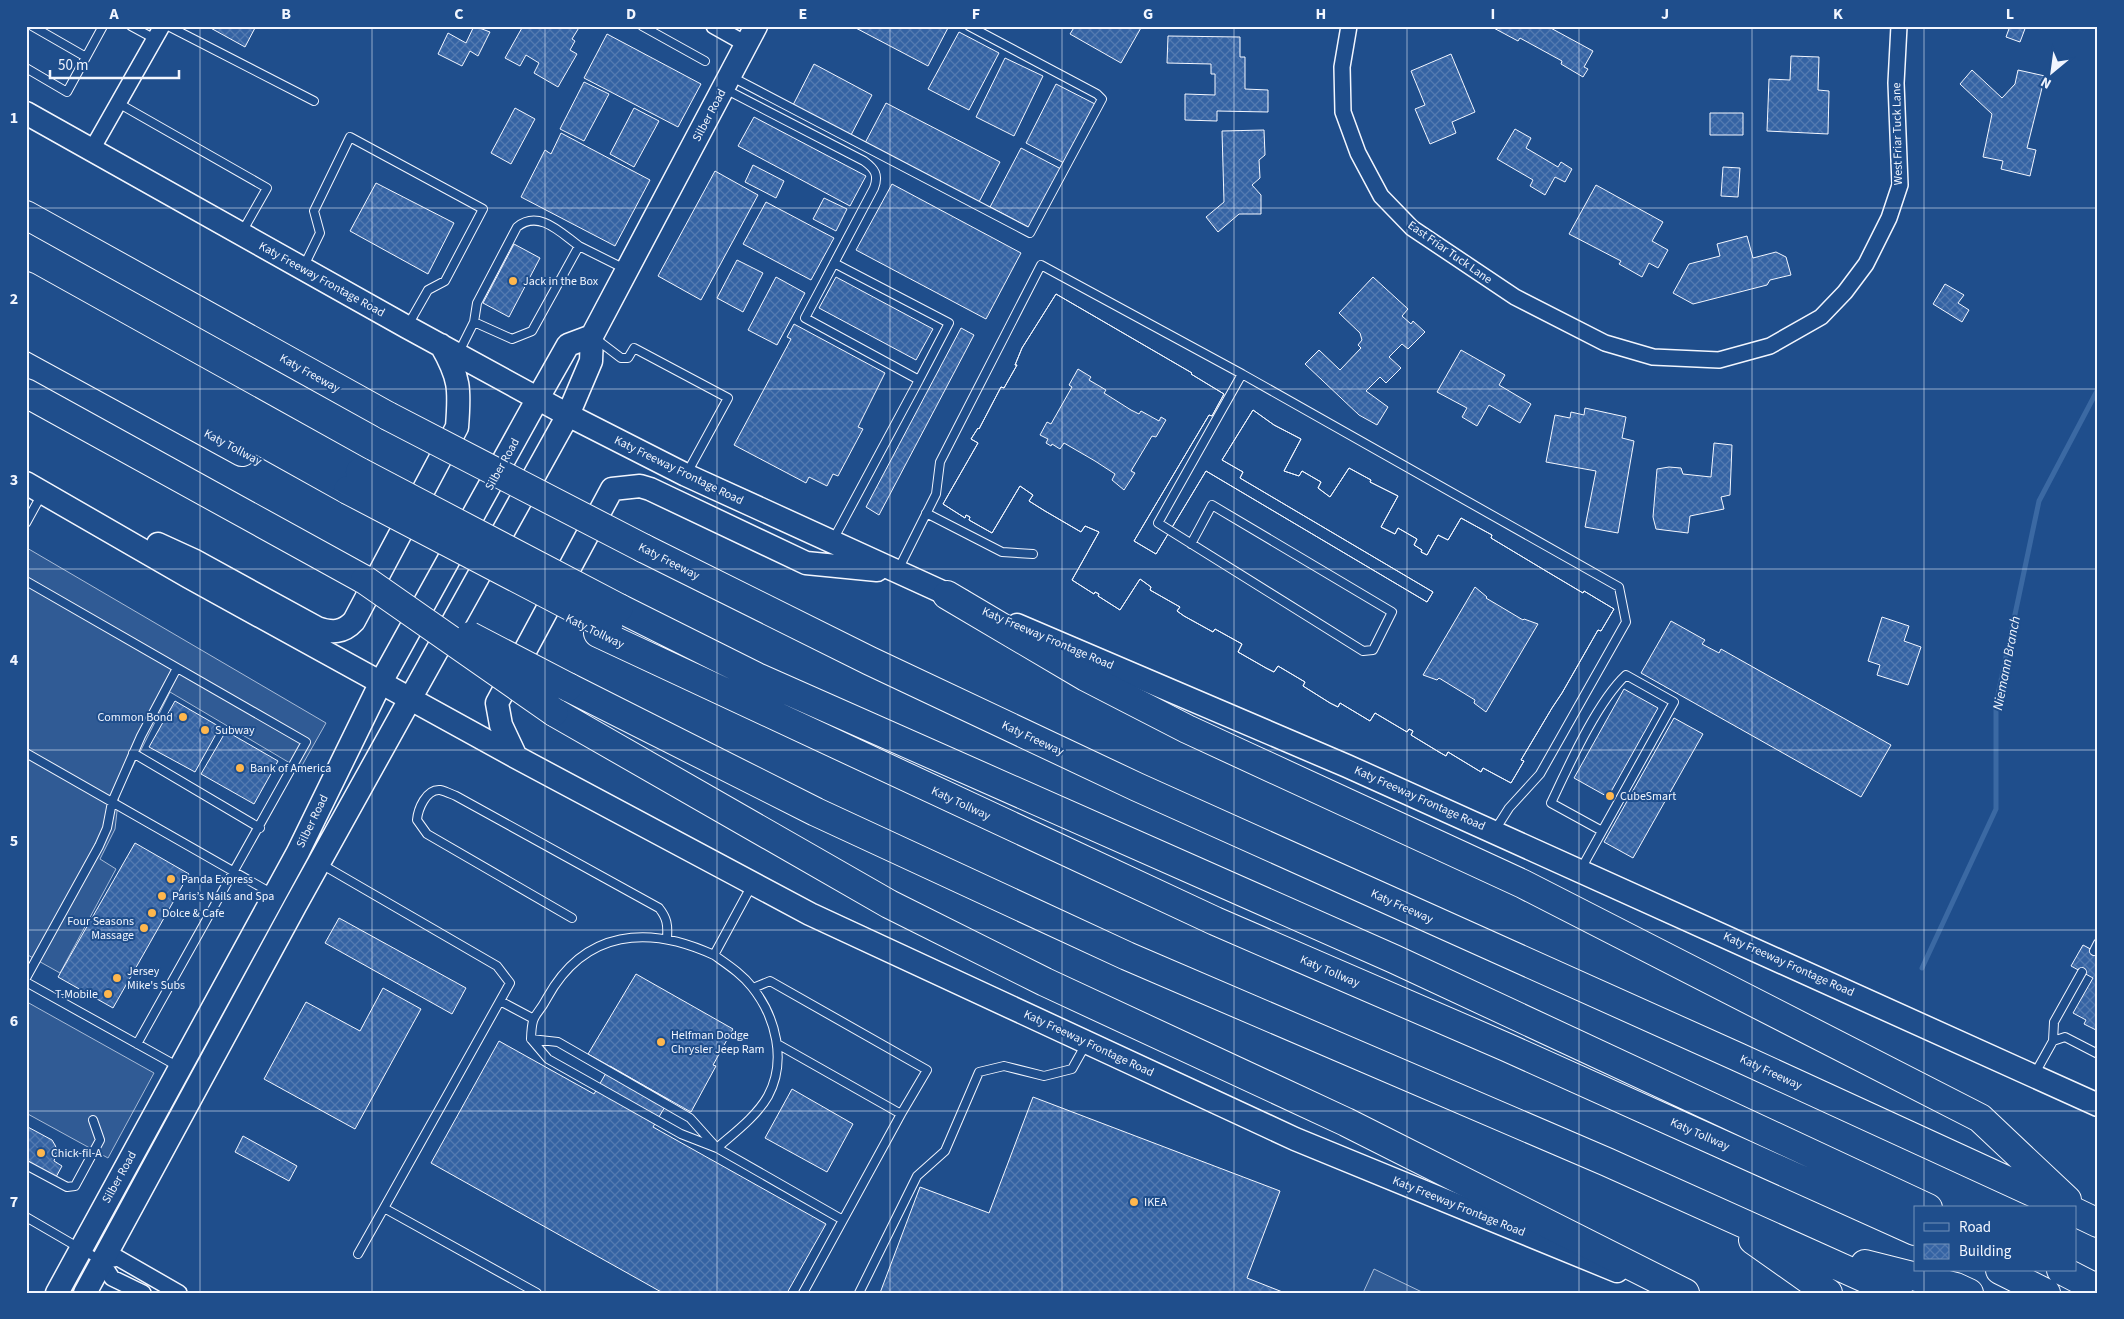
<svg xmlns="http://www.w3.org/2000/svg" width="2124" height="1319" font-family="'Source Sans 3',sans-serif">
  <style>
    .parking { fill: #305b95; stroke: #a8bbd7 }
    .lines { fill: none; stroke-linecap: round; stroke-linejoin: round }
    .stream { stroke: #3b69a3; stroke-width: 5 }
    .building { fill: url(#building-cross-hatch); stroke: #f2f6ff; fill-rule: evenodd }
    .lane-casing { stroke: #f2f6ff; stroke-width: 10 }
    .street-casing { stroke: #f2f6ff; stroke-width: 18 }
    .secondary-casing { stroke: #f2f6ff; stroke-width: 25 }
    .highway-casing { stroke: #f2f6ff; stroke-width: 30 }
    .lane { stroke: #1f4e8c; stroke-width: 8 }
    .street { stroke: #1f4e8c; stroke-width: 15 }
    .secondary { stroke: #1f4e8c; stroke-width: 22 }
    .highway { stroke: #1f4e8c; stroke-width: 28 }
    .highway-bridge-casing { stroke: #f2f6ff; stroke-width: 30; stroke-linecap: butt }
    .highway-bridge { stroke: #1f4e8c; stroke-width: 28 }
    .grid { fill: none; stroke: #f2f6ff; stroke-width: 1; stroke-opacity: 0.55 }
    .poi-dot { fill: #ffb74d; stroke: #1f4e8c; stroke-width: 2 }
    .labels { text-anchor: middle; stroke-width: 4; stroke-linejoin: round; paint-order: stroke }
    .street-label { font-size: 12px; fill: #f2f6ff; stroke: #1f4e8c }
    .poi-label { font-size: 12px; fill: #f2f6ff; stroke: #1f4e8c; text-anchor: start }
    .water-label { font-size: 14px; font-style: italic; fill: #f2f6ff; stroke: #1f4e8c }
    .neatline { fill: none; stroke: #f2f6ff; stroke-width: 2 }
    .grid-label { font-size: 16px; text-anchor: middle; font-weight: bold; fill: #f2f6ff }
  </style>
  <defs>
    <pattern id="building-cross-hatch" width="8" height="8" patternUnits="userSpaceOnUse" patternTransform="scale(1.25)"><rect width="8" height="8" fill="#3563a3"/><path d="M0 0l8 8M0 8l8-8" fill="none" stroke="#537ab1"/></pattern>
  </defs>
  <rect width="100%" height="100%" fill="#1f4e8c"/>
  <path class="parking" d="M27 548 326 723 300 769 170 692 119 794 115 829 100 859 116 869 60 973 26 954Z
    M27 1002 154 1073 108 1158 26 1113Z
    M1374 1269 1424 1293H1363Z"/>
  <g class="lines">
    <path class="stream" d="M1922 968 1996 809V704L2039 501 2098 389"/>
  </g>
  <path class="building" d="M207 26H256L245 47Z
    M474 26 490 32 478 56 470 51 462 66 438 54 448 33 466 43Z
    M523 26H580L572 39 575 41 570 50 577 54 558 87 534 73 539 63 526 55 520 66 505 58Z
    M852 26H949L928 66Z
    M1075 26H1142L1121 63 1070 34Z
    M1490 26H1547L1593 51 1584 67 1588 69 1583 77 1561 64 1562 61 1520 38 1518 41Z
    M2010 26H2026L2020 42 2006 37Z
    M959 32 999 53 969 110 928 89Z
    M607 34 701 84 678 127 584 78Z
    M1168 36 1240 37V57H1245V89L1268 90V112L1217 111V121L1185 120V94L1215 95V74H1211V64L1167 63Z
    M1451 54 1475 112 1452 122 1456 133 1430 144 1415 109 1425 105 1411 71Z
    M1791 56 1819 57 1818 90 1829 91 1828 134 1767 131 1769 79 1790 80Z
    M1005 58 1043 76 1014 136 976 117Z
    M814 64 872 95 851 135 793 105Z
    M1972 70 2002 98 2015 84 2018 70 2045 76 2027 148 2036 150 2030 176 2001 169 2003 161 1983 157 1992 114 1960 84Z
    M584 82 609 94 584 141 560 129Z
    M1056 84 1095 104 1064 163 1026 143Z
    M886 103 1000 162 979 202 865 143Z
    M515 108 535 119 511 164 491 153Z
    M634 108 659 121 634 167 610 154Z
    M1710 113H1743V135H1710Z
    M754 117 866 176 850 206 738 146Z
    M1515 129 1531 138 1526 148 1558 167 1561 162 1572 169 1565 182 1555 177 1545 195 1530 186 1533 180 1497 159Z
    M1264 130 1265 155 1259 160 1260 178 1252 185 1261 195V214H1239L1218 232 1206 217 1224 202 1222 131Z
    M561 133 650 180 615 246 521 197 545 150 551 154Z
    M1021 148 1061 169 1030 228 990 207Z
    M753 165 784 181 776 198 745 182Z
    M1723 167 1740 168 1738 197 1721 196Z
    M715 171 758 195 701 300 658 276Z
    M376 183 454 223 428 274 350 231Z
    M892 184 1021 253 986 319 856 250Z
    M1596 185 1663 222 1652 241 1668 250 1658 268 1649 263 1642 277 1619 264 1621 261 1569 234Z
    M824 198 847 209 836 231 813 219Z
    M766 202 834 238 811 280 743 244Z
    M1747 236 1753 258 1776 252 1786 257 1791 275 1770 280 1767 285 1693 304 1673 293 1689 264 1720 256 1717 244Z
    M514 244 540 258 509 317 483 303Z
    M737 260 763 273 743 312 717 298Z
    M776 277 805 293 777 345 748 330Z
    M836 277 933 329 916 360 819 308Z
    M1373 277 1408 309 1402 316 1411 324 1413 321 1425 332 1408 349 1402 344 1389 357 1401 368 1386 383 1380 377 1366 391 1388 407 1377 425 1359 415 1305 364 1319 350 1340 370 1361 348 1358 345 1362 340 1360 333 1339 313Z
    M1945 284 1964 295 1958 303 1969 310 1962 322 1933 304Z
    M1056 294 1192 373 1191 374 1224 394 1212 416 1209 415 1134 541 1156 554 1206 471 1427 602 1433 592 1240 478 1243 472 1222 460 1253 410 1274 425 1301 439 1284 471 1299 476 1302 471 1321 482 1318 488 1330 497 1349 468 1371 480 1370 482 1398 496 1381 527 1395 534 1398 528 1417 539 1414 545 1422 550 1421 552 1427 555 1438 535 1448 540 1461 518 1492 535 1491 538 1546 571 1583 593 1584 591 1614 609 1601 631 1598 630 1562 693 1552 708 1521 760 1524 761 1511 783 1483 768 1481 772 1448 752 1446 756 1439 752 1411 735 1413 731 1409 729 1407 732 1375 713 1370 721 1340 703 1338 707 1330 703 1303 686 1305 682 1278 666 1274 672 1266 668 1238 652 1242 644 1215 629 1213 632 1184 616 1177 611 1180 607 1150 590 1151 587 1140 579 1120 610 1098 596 1099 594 1095 592 1094 594 1072 580 1099 532 1085 526 1081 532 1045 511 1029 501 1033 495 1020 486 992 533 969 520 970 517 966 515 965 518 943 504 978 443 971 439 978 428 979 429 1001 387 1004 388 1017 365H1015L1022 348ZM1078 369 1091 377 1089 380 1106 390 1104 393 1131 410 1139 414 1141 411 1159 421 1161 417 1166 420 1156 437 1152 436 1131 471 1135 473 1124 490 1112 480 1115 474 1095 461 1064 443 1060 449 1052 444 1051 446 1046 443 1048 439 1040 435 1047 422 1051 424 1072 387 1069 385ZM1475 587 1487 597 1486 598 1523 620 1524 619 1538 624 1486 712 1474 703 1475 700 1439 678 1437 680 1423 675Z
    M1056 294 1192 373 1191 374 1224 394 1212 416 1209 415 1134 541 1156 554 1206 471 1427 602 1433 592 1240 478 1243 472 1222 460 1253 410 1274 425 1301 439 1284 471 1299 476 1302 471 1321 482 1318 488 1330 497 1349 468 1371 480 1370 482 1398 496 1381 527 1395 534 1398 528 1417 539 1414 545 1422 550 1421 552 1427 555 1438 535 1448 540 1461 518 1492 535 1491 538 1546 571 1583 593 1584 591 1614 609 1601 631 1598 630 1562 693 1552 708 1521 760 1524 761 1511 783 1483 768 1481 772 1448 752 1446 756 1439 752 1411 735 1413 731 1409 729 1407 732 1375 713 1370 721 1340 703 1338 707 1330 703 1303 686 1305 682 1278 666 1274 672 1266 668 1238 652 1242 644 1215 629 1213 632 1184 616 1177 611 1180 607 1150 590 1151 587 1140 579 1120 610 1098 596 1099 594 1095 592 1094 594 1072 580 1099 532 1085 526 1081 532 1045 511 1029 501 1033 495 1020 486 992 533 969 520 970 517 966 515 965 518 943 504 978 443 971 439 978 428 979 429 1001 387 1004 388 1017 365H1015L1022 348Z
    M794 324 885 373 858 427 863 429 838 476 833 474 827 486 809 477 806 483 734 445 791 339 787 337Z
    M961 328 974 335 879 515 866 507Z
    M1461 350 1505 375 1499 385 1531 404 1520 423 1489 405 1477 426 1462 417 1467 408 1437 392Z
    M1585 408 1626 417 1622 438 1634 441 1618 533 1585 527 1596 471 1546 462 1555 415 1570 418 1571 412 1584 415Z
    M1714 443 1732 445 1730 495 1721 497 1724 509 1690 516 1688 533 1656 529 1653 517 1657 469 1669 467 1681 468 1683 474 1711 477Z
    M1882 617 1909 626 1904 641 1921 647 1908 685 1877 675 1880 665 1868 661Z
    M1671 621 1705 640 1702 644 1719 653 1721 649 1891 745 1861 797 1641 673Z
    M1624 689 1658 708 1608 797 1574 778Z
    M175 701 220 727 195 772 149 747Z
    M1674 718 1703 734 1633 858 1604 842Z
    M226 731 278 761 254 804 201 774Z
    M135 843 189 874 113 1008 58 977Z
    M339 918 466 988 452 1014 325 943Z
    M2083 945 2098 953V1031L2084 1024 2086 1020 2073 1013 2093 978 2071 966Z
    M636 974 733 1029 713 1065 716 1066 691 1112 588 1054Z
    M383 988 421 1009 355 1129 264 1079 306 1002 360 1031Z
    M499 1041 594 1094 610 1066 669 1100 653 1127 826 1224 787 1293H663L431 1163Z
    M792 1089 853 1124 827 1172 765 1138Z
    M1033 1097 1280 1191 1247 1278 1285 1293H880L920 1187 989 1213Z
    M26 1126 52 1140 55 1145 57 1150 54 1161 62 1166 55 1179 26 1162Z
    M243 1136 297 1166 289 1181 235 1152Z"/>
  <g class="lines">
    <g class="lane-casing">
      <path id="lane" d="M32 26 86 57
        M131 26 155 39
        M168 26 314 101
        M642 26 705 61
        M26 68 67 92 103 26
        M732 77 1030 233 1102 99 1097 94 969 26
        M725 89 864 161C875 169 879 175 874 188L805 318 919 380 833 540
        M118 103 267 188 242 232
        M834 263 949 323 919 380
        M303 268 320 233 314 211 350 137 483 209 445 281 428 290 408 325
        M474 322 512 339 532 331 579 246 625 269
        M596 339 621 358H628L634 348 728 398 687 473
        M458 354 474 322 477 303 517 227C539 209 561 233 579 246
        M1242 374 1619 587 1626 622 1540 774 1509 808 1495 830
        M926 513 1002 552 1033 554
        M26 523 42 494
        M898 570 936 494 940 462 1041 265 1242 374 1158 523 1363 651 1373 650 1392 612 1212 505 1191 544
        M26 581 306 742 137 1044
        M26 753 273 894
        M133 753 260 828
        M321 864 497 966 510 983 384 1208 537 1293
        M1581 869 1674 702 1626 675C1597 702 1568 767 1551 803L1602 831
        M752 885 714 955C728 965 742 974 752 987 776 1017 787 1061 768 1096 756 1117 734 1133 717 1148L843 1220
        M572 918 427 834 417 820C418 809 426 789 440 790 445 791 451 794 456 796L659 908C667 918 668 925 667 938
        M2094 951 2098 943
        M714 955C649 925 585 929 547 998 536 1019 532 1011 531 1039L548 1059 681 1134 717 1148
        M26 978 99 846 107 828 112 802 141 736 177 668
        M26 982 177 1066
        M753 988 770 981 927 1070 901 1114
        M500 1001 532 1018
        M531 1039 558 1042 690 1118 716 1147
        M2053 1041 2054 1022 2082 972
        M779 1045 901 1114 803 1293
        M2034 1075 2053 1041 2065 1037 2098 1054
        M26 1165 67 1187 75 1186 100 1140 93 1120
        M26 1217 100 1260
        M358 1254 384 1208
        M859 1293 917 1176 945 1151 979 1072 1004 1066 1044 1076 1072 1069 1086 1044"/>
    </g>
    <g class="street-casing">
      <path id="street" d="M714 26 746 44
        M1349 26 1342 67 1343 112 1358 153 1381 196 1412 228 1515 297 1605 343 1653 357 1719 360 1770 346 1821 317 1845 292 1866 264 1889 218 1900 185 1896 83 1899 26
        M91 151 162 26
        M143 1293 112 1278 101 1261 118 1258 179 1293"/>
    </g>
    <g class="secondary-casing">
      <path id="secondary" d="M26 113 407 327 568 415 686 475 962 601
        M26 483 189 577 516 757 810 914 1295 1139 1617 1271
        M158 544 193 560 317 628C332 633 343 633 354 621L457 427C460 389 460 378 441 345
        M1017 625 1347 766 2098 1105
        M516 757 501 725 497 703 612 489 640 486 650 489 806 563 877 570
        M57 1293 298 852 381 682 538 398 568 345 592 336
        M85 1293 295 906 568 415 591 361 592 336 756 26"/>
    </g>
    <g class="highway-casing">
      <path id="highway" d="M26 215 388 416
        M26 286 360 472
        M26 310 348 490
        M26 334 242 452
        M26 393 365 580
        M643 548 870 661 1137 787 1738 1057 2067 1208
        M947 595 1086 677 1187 729 1523 884 1980 1118 2067 1200
        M619 608 757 677 1394 959 1928 1208
        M598 633 1215 921 1506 1047 1915 1231
        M568 687 816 812 1127 956 1607 1162 1898 1293
        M554 712 889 904 1045 982 1346 1122 1685 1293
        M2075 1212 2098 1223
        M1753 1240 1828 1293
        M1865 1264 1956 1287 1969 1293
        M2000 1270 2046 1293
        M2061 1270 2098 1289"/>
    </g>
    <use href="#lane" class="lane"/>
    <use href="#street" class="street"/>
    <use href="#secondary" class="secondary"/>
    <use href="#highway" class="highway"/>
    <g class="highway-bridge-casing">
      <path id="highway-bridge" d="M388 416 643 548
        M360 472 619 608
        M348 490 608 626
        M365 580 554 712
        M470 636 568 687"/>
    </g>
    <use href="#highway-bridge" class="highway-bridge"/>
  </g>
  <path class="grid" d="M200 26V1293M372 26V1293M545 26V1293M717 26V1293M890 26V1293M1062 26V1293M1234 26V1293M1407 26V1293M1579 26V1293M1752 26V1293M1924 26V1208M26 208H2098M26 389H2098M26 569H2098M26 750H2098M26 930H2098M26 1111H2098M1924 1270V1293"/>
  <g class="poi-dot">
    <circle cx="513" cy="281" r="5"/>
    <circle cx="183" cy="717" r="5"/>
    <circle cx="205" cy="730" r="5"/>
    <circle cx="240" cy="768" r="5"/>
    <circle cx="1610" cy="796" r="5"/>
    <circle cx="171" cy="879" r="5"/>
    <circle cx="162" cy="896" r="5"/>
    <circle cx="152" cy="913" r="5"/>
    <circle cx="144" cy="928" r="5"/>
    <circle cx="117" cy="978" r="5"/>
    <circle cx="108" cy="994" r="5"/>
    <circle cx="661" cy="1042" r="5"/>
    <circle cx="41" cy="1153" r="5"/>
    <circle cx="1134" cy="1202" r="5"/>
  </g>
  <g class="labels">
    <g class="street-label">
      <text transform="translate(709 115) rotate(-62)" y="4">Silber Road</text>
      <text transform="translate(1897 134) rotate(-91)" y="4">West Friar Tuck Lane</text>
      <text transform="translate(1450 252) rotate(35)" y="4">East Friar Tuck Lane</text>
      <text transform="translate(322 279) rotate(29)" y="4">Katy Freeway Frontage Road</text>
      <text transform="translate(310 373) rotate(29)" y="4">Katy Freeway</text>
      <text transform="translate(233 447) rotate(28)" y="4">Katy Tollway</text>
      <text transform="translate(502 464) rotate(-61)" y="4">Silber Road</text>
      <text transform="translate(679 470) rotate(26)" y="4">Katy Freeway Frontage Road</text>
      <text transform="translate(669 561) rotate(27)" y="4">Katy Freeway</text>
      <text transform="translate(595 631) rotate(26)" y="4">Katy Tollway</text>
      <text transform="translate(1048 638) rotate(23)" y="4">Katy Freeway Frontage Road</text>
      <text transform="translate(1033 738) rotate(25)" y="4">Katy Freeway</text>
      <text transform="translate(1420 798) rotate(24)" y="4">Katy Freeway Frontage Road</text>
      <text transform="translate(961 803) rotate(25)" y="4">Katy Tollway</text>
      <text transform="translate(312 821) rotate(-64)" y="4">Silber Road</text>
      <text transform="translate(1402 906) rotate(24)" y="4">Katy Freeway</text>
      <text transform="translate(1789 964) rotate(24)" y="4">Katy Freeway Frontage Road</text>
      <text transform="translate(1330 971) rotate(23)" y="4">Katy Tollway</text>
      <text transform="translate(1089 1043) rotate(25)" y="4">Katy Freeway Frontage Road</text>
      <text transform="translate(1771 1072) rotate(25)" y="4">Katy Freeway</text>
      <text transform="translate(1700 1134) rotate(24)" y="4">Katy Tollway</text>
      <text transform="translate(119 1177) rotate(-61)" y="4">Silber Road</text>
      <text transform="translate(1459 1206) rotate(22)" y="4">Katy Freeway Frontage Road</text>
    </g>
    <g class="poi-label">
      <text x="523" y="285">Jack in the Box</text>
      <text x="173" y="721" text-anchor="end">Common Bond</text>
      <text x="215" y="734">Subway</text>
      <text x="250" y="772">Bank of America</text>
      <text x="1620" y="800">CubeSmart</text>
      <text x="181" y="883">Panda Express</text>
      <text x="172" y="900">Paris’s Nails and Spa</text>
      <text x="162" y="917">Dolce &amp; Cafe</text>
      <text x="134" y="925" text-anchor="end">Four Seasons<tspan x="134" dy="14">Massage</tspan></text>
      <text x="127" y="975">Jersey<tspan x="127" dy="14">Mike's Subs</tspan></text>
      <text x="98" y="998" text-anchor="end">T-Mobile</text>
      <text x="671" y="1039">Helfman Dodge<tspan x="671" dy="14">Chrysler Jeep Ram</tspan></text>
      <text x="51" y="1157">Chick-fil-A</text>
      <text x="1144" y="1206">IKEA</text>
    </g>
    <g class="water-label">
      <text transform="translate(2006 663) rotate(-79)" y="5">Niemann Branch</text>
    </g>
  </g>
  <rect width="2124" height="1319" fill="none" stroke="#1f4e8c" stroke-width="55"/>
  <rect x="1914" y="1206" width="162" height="65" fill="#1f4e8c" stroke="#7391ba"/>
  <rect x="1924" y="1223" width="25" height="8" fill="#1f4e8c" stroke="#7391ba"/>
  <text x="1959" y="1232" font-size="15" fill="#f2f6ff">Road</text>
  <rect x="1924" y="1244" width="25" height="15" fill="url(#building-cross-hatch)" stroke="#7391ba"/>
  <text x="1959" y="1256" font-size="15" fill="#f2f6ff">Building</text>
  <g transform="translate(2052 72) rotate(209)" stroke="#1f4e8c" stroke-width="4" paint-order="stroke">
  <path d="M0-4L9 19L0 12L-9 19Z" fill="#f2f6ff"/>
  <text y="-8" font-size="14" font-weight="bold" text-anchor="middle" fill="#f2f6ff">N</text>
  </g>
  <path d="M50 70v8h129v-8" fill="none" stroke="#f2f6ff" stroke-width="2.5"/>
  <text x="58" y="70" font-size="15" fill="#f2f6ff" stroke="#1f4e8c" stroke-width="4" paint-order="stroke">50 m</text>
  <rect x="28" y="28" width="2068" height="1264" class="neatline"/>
  <g class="grid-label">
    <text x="114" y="19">A</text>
    <text x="286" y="19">B</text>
    <text x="459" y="19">C</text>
    <text x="631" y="19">D</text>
    <text x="803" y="19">E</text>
    <text x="976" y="19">F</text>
    <text x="1148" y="19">G</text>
    <text x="1321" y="19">H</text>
    <text x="1493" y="19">I</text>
    <text x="1665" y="19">J</text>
    <text x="1838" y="19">K</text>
    <text x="2010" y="19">L</text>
    <text x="14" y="123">1</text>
    <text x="14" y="304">2</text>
    <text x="14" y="485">3</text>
    <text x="14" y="665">4</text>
    <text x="14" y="846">5</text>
    <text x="14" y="1026">6</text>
    <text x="14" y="1207">7</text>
  </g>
</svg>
